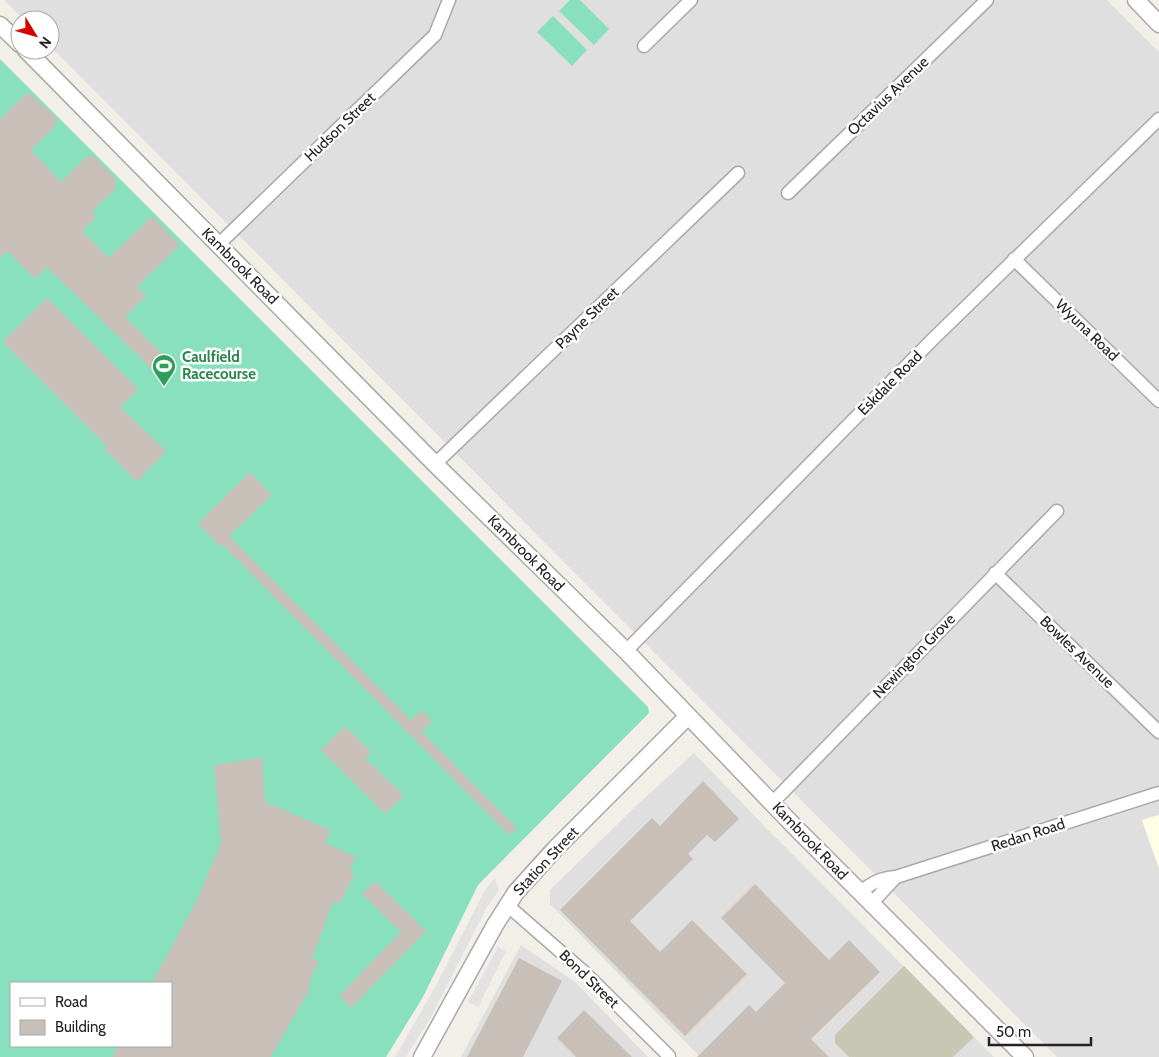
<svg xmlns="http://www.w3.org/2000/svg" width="1159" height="1057" font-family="Cabin,sans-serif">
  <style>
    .residential { fill: #e0dfdf }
    .education { fill: #ffffe5 }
    .construction { fill: #c7c7b4 }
    .pitch { fill: #88e0be; fill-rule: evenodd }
    .parking { fill: #e2e2e2 }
    .building { fill: #c7bfb8 }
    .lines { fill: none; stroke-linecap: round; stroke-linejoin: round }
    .minor-casing { stroke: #a9a9a9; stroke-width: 15 }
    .tertiary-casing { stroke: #a9a9a9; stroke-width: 19 }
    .minor { stroke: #fff; stroke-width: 12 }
    .tertiary { stroke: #fff; stroke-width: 16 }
    .labels { text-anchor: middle; stroke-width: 5; stroke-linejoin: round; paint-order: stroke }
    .street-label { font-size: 15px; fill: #222; stroke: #fff }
    .leisure-label { font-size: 15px; font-weight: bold; fill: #27864d; stroke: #fff; text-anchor: start }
  </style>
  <rect width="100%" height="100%" fill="#f2efe9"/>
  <path class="residential" d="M4 0H1107L1159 52V815L1142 820 1159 868V1057H1057L50 46V20H24Z
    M694 753 770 832 994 1057H700L550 904V890L638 804Z
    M521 945 575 982 648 1057H461Z"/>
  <path class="education" d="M1159 815V868L1142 820Z"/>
  <path class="construction" d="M904 966 974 1037 953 1057H849L835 1043V1035Z"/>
  <path class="pitch" d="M570 0H580L609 29 594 45 559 11Z
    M553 16 587 50 572 66 537 32Z
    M0 59 648 707 649 713 478 885 423 997 386 1057H0ZM11 983H171V1046H11Z"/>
  <path class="parking" d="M495 878 499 890 487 907 431 1017 406 1057H395L438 982 485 890Z
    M498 947 506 951 478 1007 468 1002Z"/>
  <path class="building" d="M30 93 58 119 55 122 57 124 31 150 61 182 87 156 90 158 93 155 117 180 113 184 117 187 92 212 96 217 82 231 109 258 152 216 180 245 137 287 146 296 125 317 175 366 162 379 47 267 35 279 7 251 0 258V119L25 94 27 95Z
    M47 298 138 389 120 407 166 451 137 482 104 449 107 446 3 342Z
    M250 472 272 495 229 536 411 720 422 710 432 721 422 732 517 828 509 835 222 544 220 546 198 524Z
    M345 726 371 752 365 758 404 795 385 814 321 750Z
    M262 757 265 802 330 830 325 843 356 857 349 871 355 873 340 904 333 902 312 958 319 961 311 977 308 992 271 1057H112L118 1046H171V983H152L199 896 221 842 214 765Z
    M703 781 739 819 715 842 707 835 688 854 693 859 630 921 660 952 692 920 747 974 685 1036 560 910 652 818 660 826Z
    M375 881 426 931 351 1008 339 996 401 932 362 894Z
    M755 884 829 960 849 940 880 972 811 1039 829 1057H697L749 1005 756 1012 785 983 721 918Z
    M519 958 562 981 523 1057H467Z
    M584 1010 632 1057H576L557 1038Z"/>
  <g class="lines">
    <g class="minor-casing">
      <path id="minor" d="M644 46 691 0
        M788 193 987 0
        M218 245 435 35 449 0
        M1014 259 1159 401
        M435 464 738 173
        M995 573 1159 732
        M626 651 932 340 1159 119
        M773 802 1057 511
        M860 892C872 883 880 878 896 877L1159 793
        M871 904 896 877
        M507 905 585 973 669 1056"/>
    </g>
    <g class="tertiary-casing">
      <path id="tertiary" d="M1136 0 1159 24
        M0 25 20 44
        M26 50 435 464 626 651 796 828 1025 1057
        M422 1057 495 925 516 892 555 849 688 716"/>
    </g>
    <use href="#minor" class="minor"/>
    <use href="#tertiary" class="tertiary"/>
  </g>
  <defs>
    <g id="stadium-pin" transform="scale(1.25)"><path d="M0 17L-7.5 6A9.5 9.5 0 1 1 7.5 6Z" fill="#2e9e5b" stroke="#fff"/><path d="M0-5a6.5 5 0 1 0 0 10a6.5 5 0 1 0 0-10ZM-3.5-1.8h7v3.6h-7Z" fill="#fff"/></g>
  </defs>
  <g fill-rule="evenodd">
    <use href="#stadium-pin" x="164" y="366"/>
  </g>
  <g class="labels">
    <g class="street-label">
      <text transform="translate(888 96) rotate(-44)" y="5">Octavius Avenue</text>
      <text transform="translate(340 127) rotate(-44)" y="5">Hudson Street</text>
      <text transform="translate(240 266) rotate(45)" y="5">Kambrook Road</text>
      <text transform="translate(587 318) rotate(-44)" y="5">Payne Street</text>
      <text transform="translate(1087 330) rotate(44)" y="5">Wyuna Road</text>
      <text transform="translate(890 383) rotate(-45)" y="5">Eskdale Road</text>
      <text transform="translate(526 553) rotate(45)" y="5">Kambrook Road</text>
      <text transform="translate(1077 652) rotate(44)" y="5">Bowles Avenue</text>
      <text transform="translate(914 656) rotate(-46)" y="5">Newington Grove</text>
      <text transform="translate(1028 835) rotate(-18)" y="5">Redan Road</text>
      <text transform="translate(810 841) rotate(46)" y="5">Kambrook Road</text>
      <text transform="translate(546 861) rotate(-47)" y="5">Station Street</text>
      <text transform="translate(589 979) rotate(44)" y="5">Bond Street</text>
    </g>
    <g class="leisure-label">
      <text x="182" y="362">Caulfield<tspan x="182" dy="17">Racecourse</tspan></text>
    </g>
  </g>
  <rect x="10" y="982" width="162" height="65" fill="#ffffff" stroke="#a7a7a7"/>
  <rect x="20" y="998" width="25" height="8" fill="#ffffff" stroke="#a7a7a7"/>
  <text x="55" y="1007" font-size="15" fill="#222222">Road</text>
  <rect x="20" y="1020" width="25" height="15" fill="#c7bfb8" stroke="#a7a7a7"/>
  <text x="55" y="1032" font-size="15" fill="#222222">Building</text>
  <g transform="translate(35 35) rotate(127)"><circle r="24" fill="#ffffff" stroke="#a7a7a7"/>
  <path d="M0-4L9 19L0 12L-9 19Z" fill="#d40000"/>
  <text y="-8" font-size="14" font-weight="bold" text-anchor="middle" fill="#222222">N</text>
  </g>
  <path d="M989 1037v8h102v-8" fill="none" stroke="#222222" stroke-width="2.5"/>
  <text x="996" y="1037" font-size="15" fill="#222222" stroke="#ffffff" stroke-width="4" paint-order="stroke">50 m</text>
</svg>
